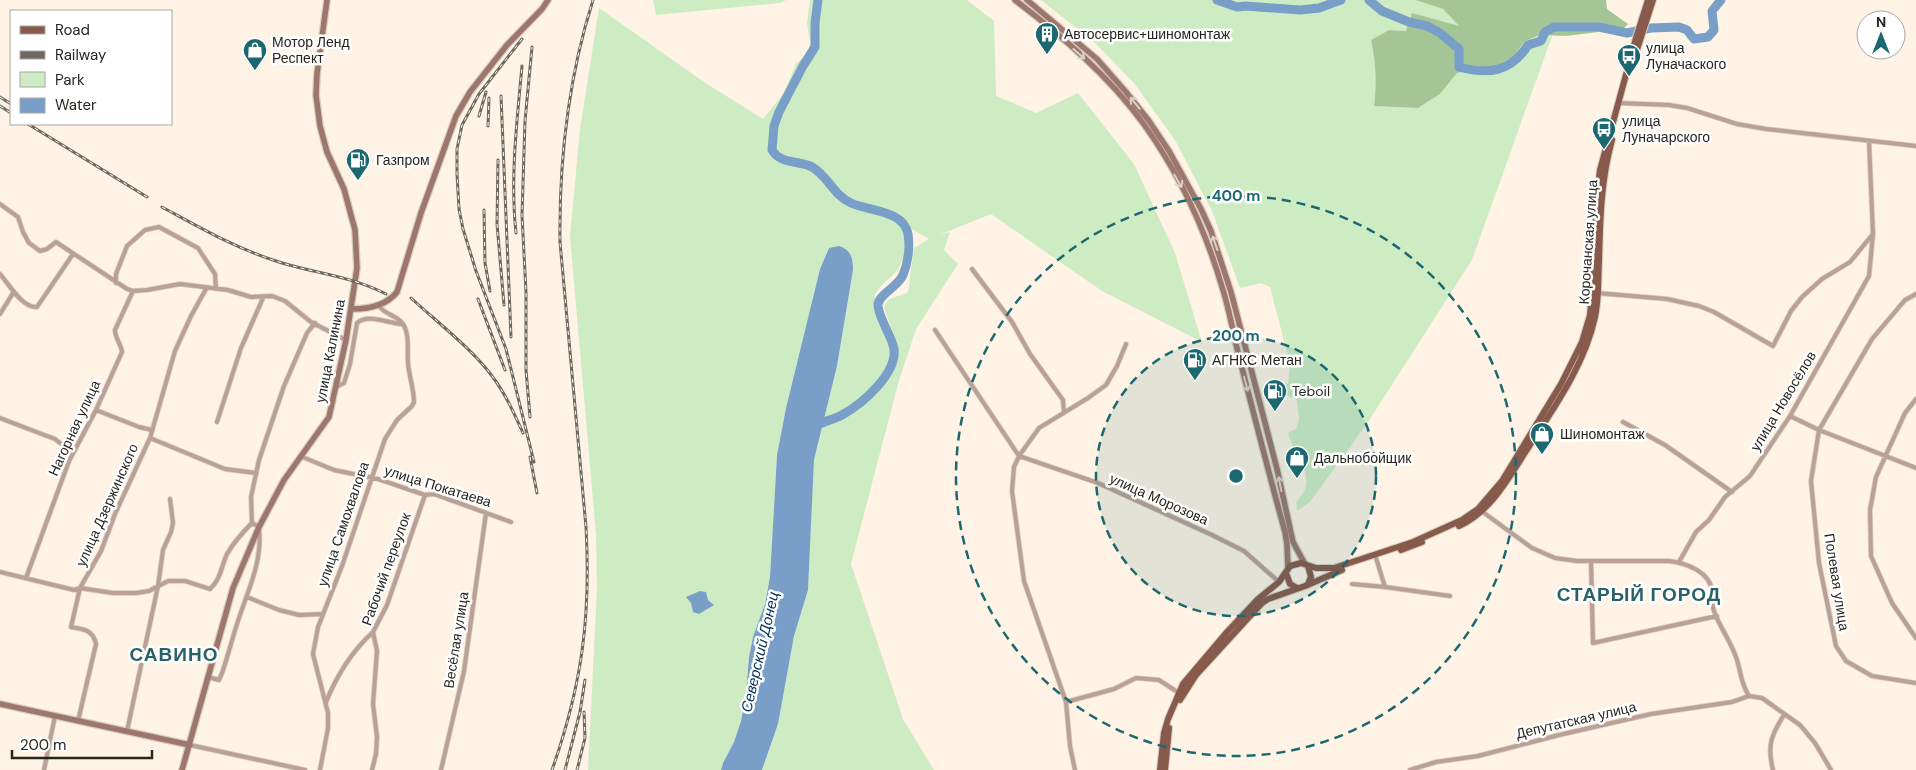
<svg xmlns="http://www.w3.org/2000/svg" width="1916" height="770" font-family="'DM Sans',sans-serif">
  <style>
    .green { fill: #ceecc4; fill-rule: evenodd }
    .forest { fill: #a4c697 }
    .water { fill: #799fc9 }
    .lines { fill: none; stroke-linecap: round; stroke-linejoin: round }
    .river { stroke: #799fc9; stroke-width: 9 }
    .street-casing { stroke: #d7cec0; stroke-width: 5.5 }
    .secondary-casing { stroke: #d7cec0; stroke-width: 8 }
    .primary-casing { stroke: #d7cec0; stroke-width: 8 }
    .street { stroke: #bba097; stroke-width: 4 }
    .secondary { stroke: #9d776b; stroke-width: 5.5 }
    .primary { stroke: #875a4b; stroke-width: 6 }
    .rail-casing { stroke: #6e685f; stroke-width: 3 }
    .rail { stroke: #fff; stroke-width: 1; stroke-dasharray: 4; stroke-linecap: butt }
    .oneway { stroke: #ddcfcb }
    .ring { fill: none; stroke: #1c6870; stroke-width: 2.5; stroke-dasharray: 9 6 }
    .labels { text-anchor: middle; stroke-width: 5; stroke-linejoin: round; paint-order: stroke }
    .poi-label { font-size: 14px; fill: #28241e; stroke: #fff; text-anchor: start }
    .street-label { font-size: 14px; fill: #28241e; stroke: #fff }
    .water-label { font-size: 15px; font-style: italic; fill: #032f56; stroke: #fff }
    .district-label { font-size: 19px; font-weight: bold; letter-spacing: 1px; fill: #286268; stroke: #fff }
    .centre { fill: #1c6870; stroke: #fff; stroke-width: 2.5 }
    .ring-label { font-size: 15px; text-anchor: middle; font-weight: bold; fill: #1c6870; stroke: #fff; stroke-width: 5; stroke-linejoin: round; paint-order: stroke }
  </style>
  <rect width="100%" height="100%" fill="#fef3e4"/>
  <path class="green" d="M653 0H786L780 3 656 15Z
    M810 0H967L994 21 996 96 1036 113 1078 93 1134 164 1175 253 1202 342 1102 291 991 214 939 235 950 232 944 250 958 264 916 329 899 380 851 564 903 719 934 770H762L778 724 794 636 808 590 814 460 837 366 853 270V261L829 248 820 269 786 408 777 455 770 577 765 604 753 637 749 657 746 695 741 721 734 742 723 763 721 770H588L597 590 596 534 570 237 580 129 599 8 704 82 763 119 783 94 796 64 808 53 810 42 807 23ZM891 220 905 225 929 239 914 248 908 292C899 298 887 295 884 308L898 346 893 370 890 346 875 309V294L882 285 897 271 905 255 904 232 901 227Z
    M1041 0H1415L1443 9 1459 26 1406 31 1389 30 1371 40 1375 60 1377 81 1374 106 1418 108 1440 94 1457 73 1513 57 1524 42 1539 35 1552 36 1472 260 1368 422 1310 502 1297 511 1296 502C1321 478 1294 459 1288 433L1296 429 1299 419 1297 400 1277 391 1276 386 1288 383 1290 364 1270 287 1261 283 1240 288 1212 211 1175 140 1134 83 1095 43Z"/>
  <path class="forest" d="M1415 0H1606L1607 9 1628 24 1623 29 1566 36 1539 35 1524 42 1513 57 1498 65 1457 73 1440 94 1418 108 1374 106C1377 81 1376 64 1371 40L1389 30 1406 31 1412 13 1459 26 1443 9Z"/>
  <path class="water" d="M839 246C851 250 853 258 853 270L837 366 814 460 808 590 794 636 778 724 762 770H721L723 763 734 742 741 721 746 695 749 657 753 637 765 604 770 577 777 455 786 408 820 269 829 248Z
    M700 591 706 592 708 600 714 605 699 614 693 612 691 603 686 597Z"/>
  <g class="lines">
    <path class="river" d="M1217 0 1237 7 1246 6 1300 10 1319 8 1341 0
      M1369 0 1382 11 1409 22 1427 26 1440 33 1459 49V67C1488 75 1511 72 1528 45L1541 41 1545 32 1554 27H1599L1627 33 1651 28 1679 27 1687 30 1694 39 1708 37 1714 30 1712 11 1721 0
      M814 427C823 421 833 420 842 415 862 404 897 374 894 349 891 334 880 321 878 306 877 295 898 287 903 275 908 263 910 247 908 234 904 210 868 211 851 203 834 196 828 176 812 167 799 160 781 165 772 150L774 126 779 112 803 66 815 47V23L818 0"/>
    <g class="street-casing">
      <path id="street" d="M1618 103 1669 105 1687 108 1737 124 1766 129 1916 146
        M0 204 18 217 23 232 29 243 40 251 47 249 56 242 127 289 133 291 147 290 180 284 228 290 251 297 272 296 285 301 311 322 346 340
        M972 269 1012 322 1030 354 1063 400 1064 413
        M0 274C9 284 22 308 37 307L73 254
        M116 283V274L127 246 145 230 159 227 198 248 215 274 216 289
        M1597 293 1667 299 1699 306 1714 312 1773 346 1791 311 1802 297 1822 279 1850 262 1873 234 1869 141
        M1916 294 1905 300 1872 339 1819 430 1811 481 1819 563 1836 646 1846 661 1872 676 1916 683
        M0 314 13 293
        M935 330 1019 456 1014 467 1012 491 1024 581 1066 702 1070 746 1075 770
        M1126 344 1117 366 1106 385 1088 398 1039 428 1019 456 1098 483 1212 535 1244 551 1279 582
        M336 387 344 383 350 364 357 323C368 313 389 324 403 324
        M1916 399 1905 413 1876 477 1870 510 1871 556 1892 603 1916 638
        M96 410 139 427 152 430
        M1790 416 1819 430 1916 468
        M0 418 55 439 72 453
        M217 422 241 348 263 298
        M1623 422 1665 445 1732 492
        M150 438 225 469 256 473
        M300 456 334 470 378 479 425 495 434 494 511 522
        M1480 510 1532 548 1555 558 1577 561H1669C1686 563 1711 572 1712 592 1712 599 1712 605 1714 611 1720 628 1732 643 1737 660 1741 673 1741 684 1749 696L1762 698 1800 725 1815 743 1831 770
        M1376 558 1385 587
        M1591 561 1593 643 1717 616
        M1679 562 1696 532 1709 520 1725 497 1750 476 1790 416 1869 276 1873 234
        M0 572 74 590 80 588 113 593H136L149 591 168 581H185L210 589C221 579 221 567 227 554 234 542 243 532 252 523
        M26 578 69 461 96 410 122 352C121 344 115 338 115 330L133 291
        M1352 584 1385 587 1450 596
        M247 597 279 610 299 615 323 614
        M208 677 219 680 222 673C228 656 232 639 238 621 248 590 263 561 259 527L252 523 251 497 259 460 284 386 307 333 315 323
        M326 702C337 675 351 652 373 632
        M1066 702 1114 689 1136 678 1159 680 1179 693
        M78 721 96 644C93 630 84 629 71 627L80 588 101 551 115 514 150 438 175 351 191 316 206 289
        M127 731 158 586 163 550 171 532 173 523 170 499
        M190 745 305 770
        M44 770 55 716
        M320 770 328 728V713L313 654 318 627 342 566 385 439 397 420 412 406 414 402C414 389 409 376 408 363 407 351 410 335 403 324 397 315 385 315 379 306
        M372 770 376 754 377 737 373 704 377 651 373 632 387 605 425 495
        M441 770 464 671 486 513
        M1410 770 1436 762 1478 756 1559 735 1651 714 1732 702 1749 696
        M1773 770C1767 746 1771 735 1784 715"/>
    </g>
    <g class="secondary-casing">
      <path id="secondary" d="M1015 0C1062 36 1108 75 1143 123 1179 173 1206 231 1223 290 1230 312 1233 334 1239 356 1254 415 1269 474 1285 532L1287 544 1288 569
        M1027 0 1097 59 1126 92 1149 121 1169 151 1201 209 1211 231 1231 292 1277 469 1293 542 1305 564
        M352 309C369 309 386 306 397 292L421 213 456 116 470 92 507 45 542 9 548 0
        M0 704 190 745
        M182 770 233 588 259 527 284 480 329 417 346 340 357 268 355 230 344 189 327 152 320 126 316 95 317 74 327 0"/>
    </g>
    <g class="primary-casing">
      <path id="primary" d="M1632 65 1653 0
        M1459 526C1490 512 1508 479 1526 451 1553 409 1584 367 1595 317 1599 299 1598 279 1599 261 1600 220 1601 179 1612 140
        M1401 550 1422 542
        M1308 566 1311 577 1308 584
        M1286 573 1290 584 1297 588
        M1180 700 1196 675 1262 603 1268 599 1305 586 1342 570
        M1160 770 1164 733 1168 719 1183 684 1227 632 1258 599 1279 582 1290 566 1301 563 1316 568H1334L1413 542 1462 520 1478 509 1502 481 1561 384 1582 342 1590 315 1592 293 1597 194 1600 170 1636 38 1648 0
        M1165 770 1169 728"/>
    </g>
    <use href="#street" class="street"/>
    <use href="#secondary" class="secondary"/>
    <use href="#primary" class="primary"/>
    <g class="rail-casing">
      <path id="rail" d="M522 39 479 94 462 125 457 149V174L459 209 463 229 476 271 506 349 534 462
        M501 96 511 337
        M0 97 11 104
        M0 106 11 113
        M479 116 486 92
        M28 124 147 197
        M488 126 489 98
        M498 160 497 224 504 305
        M162 207C199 227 235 248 276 261 312 273 352 276 386 294
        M484 210 485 263 490 291
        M516 233C510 178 517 121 522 66
        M411 298C437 322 471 348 492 376 505 393 514 413 523 433
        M478 299 505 370
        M530 417 526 370V292L522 215 525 121 532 47
        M530 457 537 493
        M552 770C582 685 591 617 586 527L560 242C559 160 568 79 593 0
        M565 770 580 712 585 680
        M577 770 585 738 584 712"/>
    </g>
    <use href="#rail" class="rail"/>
  </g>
  <defs><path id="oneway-shaft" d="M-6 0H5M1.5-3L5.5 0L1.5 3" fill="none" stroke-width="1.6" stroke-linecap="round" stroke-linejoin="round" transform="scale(1.25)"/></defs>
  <g class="oneway">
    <use href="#oneway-shaft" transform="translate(1079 54) rotate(41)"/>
    <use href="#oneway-shaft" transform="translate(1135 103) rotate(-129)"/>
    <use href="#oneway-shaft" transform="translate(1178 181) rotate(60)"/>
    <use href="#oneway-shaft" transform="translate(1215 243) rotate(-109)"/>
    <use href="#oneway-shaft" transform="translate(1246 384) rotate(75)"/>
    <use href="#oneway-shaft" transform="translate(1280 484) rotate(-101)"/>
  </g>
  <circle cx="1236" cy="476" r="140" fill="#1c6870" fill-opacity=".12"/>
  <g class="ring">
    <circle cx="1236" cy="476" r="140"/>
    <circle cx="1236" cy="476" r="280"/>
  </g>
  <defs>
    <g id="building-pin" transform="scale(1.25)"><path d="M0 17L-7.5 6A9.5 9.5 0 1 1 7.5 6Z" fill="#1c6870" stroke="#fff"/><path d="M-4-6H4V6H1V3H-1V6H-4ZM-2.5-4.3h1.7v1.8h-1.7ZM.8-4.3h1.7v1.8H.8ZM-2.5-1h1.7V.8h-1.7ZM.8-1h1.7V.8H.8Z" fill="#fff"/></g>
    <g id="shop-pin" transform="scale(1.25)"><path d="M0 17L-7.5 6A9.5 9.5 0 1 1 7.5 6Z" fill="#1c6870" stroke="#fff"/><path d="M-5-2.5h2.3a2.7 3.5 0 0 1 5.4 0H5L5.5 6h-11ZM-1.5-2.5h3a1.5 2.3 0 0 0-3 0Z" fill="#fff"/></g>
    <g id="bus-pin" transform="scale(1.25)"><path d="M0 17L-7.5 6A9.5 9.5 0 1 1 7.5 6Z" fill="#1c6870" stroke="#fff"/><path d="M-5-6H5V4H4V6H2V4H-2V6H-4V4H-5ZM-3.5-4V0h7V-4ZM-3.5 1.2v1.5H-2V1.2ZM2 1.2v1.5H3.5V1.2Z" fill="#fff"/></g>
    <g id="fuel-pin" transform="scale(1.25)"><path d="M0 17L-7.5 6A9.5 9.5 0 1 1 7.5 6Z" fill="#1c6870" stroke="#fff"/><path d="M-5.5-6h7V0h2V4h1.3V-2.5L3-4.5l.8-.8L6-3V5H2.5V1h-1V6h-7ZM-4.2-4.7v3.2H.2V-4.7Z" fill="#fff"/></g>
  </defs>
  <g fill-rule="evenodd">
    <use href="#building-pin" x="1047" y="34"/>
    <use href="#shop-pin" x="255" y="50"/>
    <use href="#bus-pin" x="1629" y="56"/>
    <use href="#bus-pin" x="1604" y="129"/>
    <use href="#fuel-pin" x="358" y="160"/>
    <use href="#fuel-pin" x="1195" y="360"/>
    <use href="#fuel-pin" x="1275" y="391"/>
    <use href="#shop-pin" x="1542" y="434"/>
    <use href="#shop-pin" x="1297" y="458"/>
  </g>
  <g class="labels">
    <g class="poi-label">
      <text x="1064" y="39">Автосервис+шиномонтаж</text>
      <text x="272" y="47">Мотор Ленд<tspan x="272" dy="16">Респект</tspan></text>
      <text x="1646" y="53">улица<tspan x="1646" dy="16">Луначаского</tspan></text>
      <text x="1622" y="126">улица<tspan x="1622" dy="16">Луначарского</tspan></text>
      <text x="376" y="165">Газпром</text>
      <text x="1212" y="365">АГНКС Метан</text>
      <text x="1292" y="396">Teboil</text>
      <text x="1560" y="439">Шиномонтаж</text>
      <text x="1314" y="463">Дальнобойщик</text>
    </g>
    <g class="street-label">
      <text transform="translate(1588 242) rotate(-86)" y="5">Корочанская улица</text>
      <text transform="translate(330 351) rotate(-79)" y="5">улица Калинина</text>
      <text transform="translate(1783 401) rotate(-59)" y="5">улица Новосёлов</text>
      <text transform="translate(74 428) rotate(-65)" y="5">Нагорная улица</text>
      <text transform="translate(438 486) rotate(17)" y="5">улица Покатаева</text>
      <text transform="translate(1159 499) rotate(24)" y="5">улица Морозова</text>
      <text transform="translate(107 505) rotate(-66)" y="5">улица Дзержинского</text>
      <text transform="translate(343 524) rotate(-71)" y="5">улица Самохвалова</text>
      <text transform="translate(386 569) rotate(-70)" y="5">Рабочий переулок</text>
      <text transform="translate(1837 582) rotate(81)" y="5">Полевая улица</text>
      <text transform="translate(456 640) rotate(-81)" y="5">Весёлая улица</text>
      <text transform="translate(1576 720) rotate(-13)" y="5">Депутатская улица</text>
    </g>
    <g class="water-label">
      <text transform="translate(760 652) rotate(-77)" y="5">Северский Донец</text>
    </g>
    <g class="district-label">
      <text x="1639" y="601">СТАРЫЙ ГОРОД</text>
      <text x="174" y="661">САВИНО</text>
    </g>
  </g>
  <circle cx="1236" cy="476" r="8" class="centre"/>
  <g class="ring-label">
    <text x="1236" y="201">400 m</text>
    <text x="1236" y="341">200 m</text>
  </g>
  <rect x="10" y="10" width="162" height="115" fill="#ffffff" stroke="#a9a7a5"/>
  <rect x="20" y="26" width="25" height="8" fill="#875a4b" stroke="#a9a7a5"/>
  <text x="55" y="35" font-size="15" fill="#28241e">Road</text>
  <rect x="20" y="51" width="25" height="8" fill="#6e685f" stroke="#a9a7a5"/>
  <text x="55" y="60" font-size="15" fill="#28241e">Railway</text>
  <rect x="20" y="72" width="25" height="15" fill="#ceecc4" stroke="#a9a7a5"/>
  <text x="55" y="85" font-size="15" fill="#28241e">Park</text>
  <rect x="20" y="98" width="25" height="15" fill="#799fc9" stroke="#a9a7a5"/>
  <text x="55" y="110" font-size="15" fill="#28241e">Water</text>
  <g transform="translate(1881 35)"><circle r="24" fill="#ffffff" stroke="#a9a7a5"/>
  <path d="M0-4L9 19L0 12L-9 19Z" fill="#1c6870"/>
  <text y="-8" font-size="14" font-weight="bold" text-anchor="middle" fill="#28241e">N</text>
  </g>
  <path d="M12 750v8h140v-8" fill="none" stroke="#28241e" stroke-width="2.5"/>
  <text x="20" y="750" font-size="15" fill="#28241e" stroke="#ffffff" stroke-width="4" paint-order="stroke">200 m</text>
</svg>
